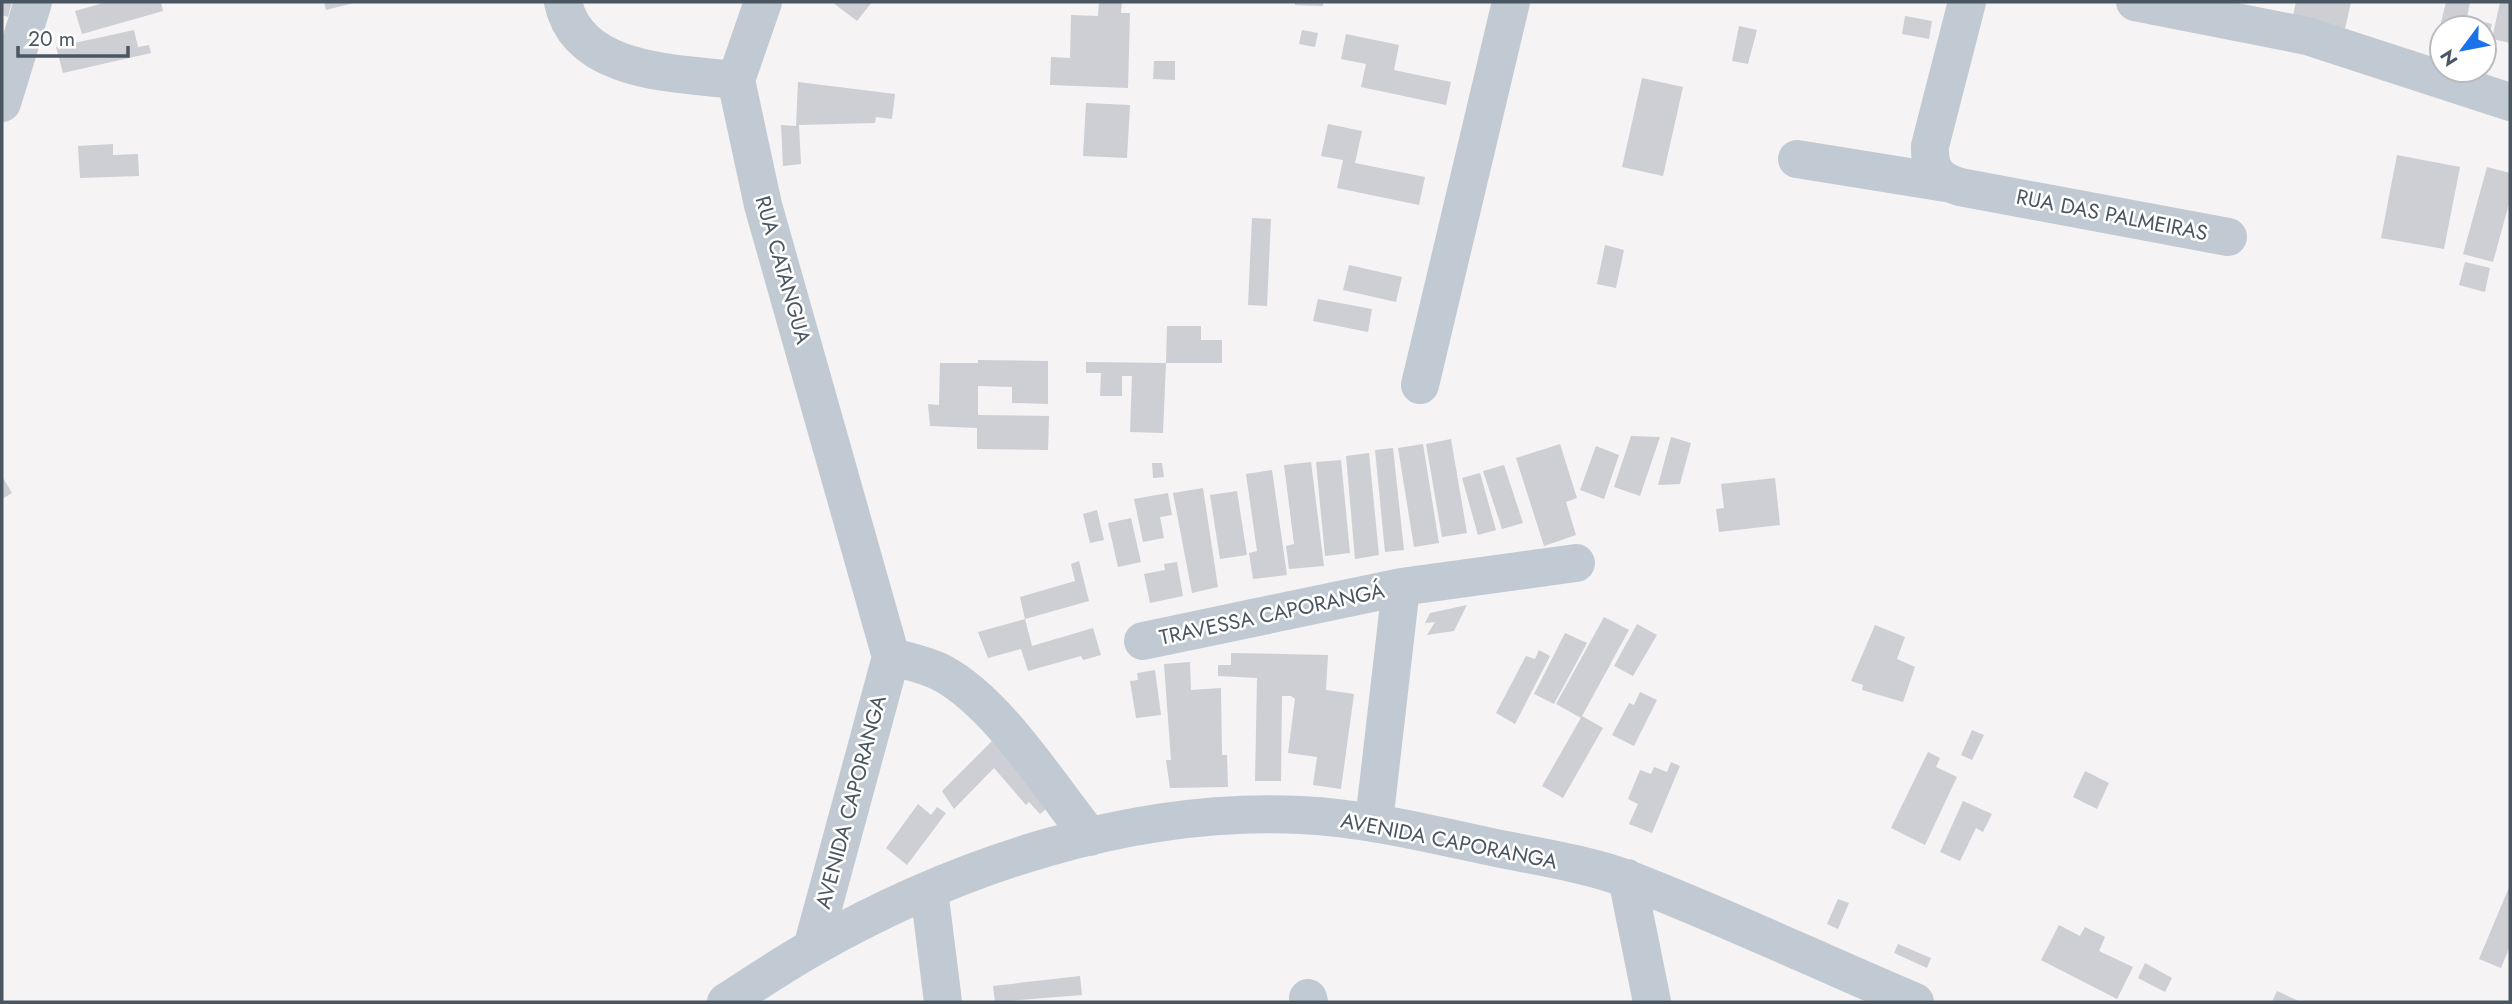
<svg xmlns="http://www.w3.org/2000/svg" width="2512" height="1004" font-family="Jost,sans-serif">
  <style>
    .building { fill: #cdcfd5 }
    .lines { fill: none; stroke-linecap: round; stroke-linejoin: round }
    .minor { stroke: #c1cad2; stroke-width: 38 }
    .labels { text-anchor: middle; stroke-width: 5; stroke-linejoin: round; paint-order: stroke }
    .street-label { font-size: 21px; fill: #4a5661; stroke: #fff }
  </style>
  <rect width="100%" height="100%" fill="#f5f3f3"/>
  <path class="building" d="M2 2H12L8 17 2 15Z
    M107 2H161L163 11 82 34 75 11Z
    M324 2H354V3L326 10Z
    M832 2H872L857 21Z
    M1099 2H1122L1121 13H1130L1128 88 1050 85 1051 57 1070 58 1071 15 1098 16Z
    M1295 2H1323V6L1295 5Z
    M2296 2H2351L2345 29 2293 15Z
    M2446 2H2470L2467 18 2492 24 2485 53 2484 28H2442V49L2435 47Z
    M2500 2H2510V43L2492 39Z
    M1905 16 1932 21 1929 39 1902 34Z
    M1739 26 1757 30 1748 64 1732 61Z
    M134 30 138 47 149 45 151 53 63 73 56 47Z
    M1302 30 1318 33 1315 47 1299 44Z
    M1346 34 1399 45 1394 70 1451 82 1446 105 1361 87 1366 64 1341 59Z
    M1154 61H1175V80L1153 79Z
    M1642 78 1683 87 1663 176 1622 167Z
    M798 82 895 94 892 119 876 117 875 123 799 125 801 164 783 166 781 125 796 126Z
    M1086 103 1130 105 1127 158 1083 156Z
    M1328 124 1362 131 1355 163 1425 177 1419 205 1337 188 1343 160 1321 156Z
    M113 144V155L138 154 139 176 80 178 78 146Z
    M2397 155 2460 167 2444 249 2381 238Z
    M2487 167 2510 173V200L2493 262 2463 254Z
    M1252 218 1271 219 1267 306 1248 305Z
    M1605 245 1624 250 1616 288 1597 284Z
    M2465 262 2490 268 2485 292 2459 285Z
    M1349 265 1402 277 1396 302 1343 290Z
    M1318 299 1372 309 1368 332 1313 321Z
    M1167 326H1201V340H1222V363H1166L1163 433 1130 432 1132 376H1122V396H1100L1101 373H1086V362L1166 363Z
    M978 360 1048 361V404L1012 403V387L978 386V415L1049 416 1048 450 977 449V428L930 426 928 404 939 405 940 363H978Z
    M1631 436 1660 437 1640 496 1614 487Z
    M1671 437 1691 443 1680 484 1658 485Z
    M1451 439 1467 533 1442 537 1426 444Z
    M1423 444 1439 543 1414 547 1398 448Z
    M1560 444 1577 498 1566 502 1576 535 1544 546 1516 458Z
    M1596 446 1619 455 1604 499 1580 490Z
    M1393 448 1404 550 1385 552 1375 450Z
    M1369 453 1379 555 1355 559 1346 456Z
    M1341 460 1350 553 1325 556 1316 462Z
    M1311 462 1324 566 1289 569 1286 546 1294 544 1284 465Z
    M1152 463H1162L1164 477 1153 478Z
    M1504 465 1523 523 1502 529 1483 471Z
    M1272 470 1287 575 1253 579 1249 553 1257 551 1246 474Z
    M1480 473 1496 530 1478 535 1462 478Z
    M2 476 12 493 2 499Z
    M1775 478 1780 525 1719 532 1716 509 1724 508 1721 484Z
    M1203 488 1218 587 1192 593 1173 493Z
    M1237 491 1247 555 1220 559 1210 495Z
    M1168 493 1172 515 1160 517 1164 538 1143 542 1134 499Z
    M1097 510 1104 540 1090 543 1083 514Z
    M1131 518 1141 562 1118 567 1108 523Z
    M1079 561 1089 601 1025 619 1020 597 1075 581 1071 564Z
    M1177 562 1183 596 1150 603 1144 574 1165 570 1164 564Z
    M1467 605 1454 631 1427 635 1435 622 1425 623 1430 613Z
    M1604 617 1629 630 1581 718 1556 704Z
    M1025 619 1032 646 1093 628 1101 655 1083 660 1081 656 1028 671 1021 649 988 658 978 632Z
    M1637 624 1657 635 1633 676 1614 666Z
    M1875 625 1905 637 1897 659 1915 667 1903 702 1862 690 1863 685 1851 681Z
    M1565 633 1587 643 1554 704 1534 694Z
    M1539 650 1550 656 1515 724 1496 713 1526 656 1535 659Z
    M1231 653 1328 655 1326 690 1354 694 1341 789 1313 785 1317 757 1288 753 1295 699 1291 696H1282L1281 781H1255L1257 678 1218 676V665H1231Z
    M1190 662 1191 690 1221 688 1222 755H1227L1228 787 1170 788 1166 760H1171L1164 664Z
    M1155 670 1161 715 1136 718 1130 681 1138 680 1137 673Z
    M1640 692 1657 700 1634 746 1612 735 1629 703 1634 705Z
    M1582 716 1603 728 1563 798 1542 786Z
    M1972 730 1984 735 1972 760 1961 755Z
    M997 736 1054 802 1040 814 1029 802 1026 805 994 768 954 809 942 791Z
    M1928 752 1940 758 1936 767 1957 777 1925 845 1891 828Z
    M1671 762 1680 766 1652 833 1629 824 1638 804 1628 799 1640 770 1651 774 1654 767 1667 772Z
    M2085 771 2109 783 2097 809 2073 797Z
    M1963 801 1992 814 1983 832 1976 828 1960 861 1940 852Z
    M918 804 931 815 937 807 946 813 907 865 886 848Z
    M2510 885V946L2501 968 2479 959Z
    M1838 899 1849 903 1838 929 1827 924Z
    M2059 925 2080 936 2085 927 2105 937 2099 951 2133 967 2117 999 2041 960Z
    M1898 944 1931 958 1927 968 1894 953Z
    M2145 963 2172 978 2165 992 2138 978Z
    M1080 976 1082 995 995 1002 993 986Z
    M2277 991 2301 1002H2272Z"/>
  <g class="lines">
    <path class="minor" d="M563 2C578 74 677 73 736 80L763 205 891 657 812 948
      M1967 2 1930 146C1929 170 1937 180 1960 187L2228 237
      M2135 2 2307 36 2510 102
      M736 80 763 2
      M2 103 33 2
      M1797 159 1946 183
      M1420 385 1511 2
      M1143 641 1401 587 1576 563
      M891 657C908 661 926 665 942 673 998 703 1050 787 1090 837
      M1374 822 1401 587
      M1627 878 1652 1002
      M929 890 943 1002
      M1308 998 1309 1002
      M726 1002C754 984 782 965 812 948 957 865 1132 807 1301 815 1363 818 1422 832 1482 845 1527 855 1587 863 1630 880 1726 917 1820 962 1915 1002"/>
  </g>
  <g class="labels">
    <g class="street-label">
      <text transform="translate(2112 215) rotate(11)" y="7">RUA DAS PALMEIRAS</text>
      <text transform="translate(783 270) rotate(74)" y="7">RUA CATANGUA</text>
      <text transform="translate(1272 614) rotate(-12)" y="7">TRAVESSA CAPORANGÁ</text>
      <text transform="translate(851 802) rotate(-75)" y="7">AVENIDA CAPORANGA</text>
      <text transform="translate(1449 841) rotate(11)" y="7">AVENIDA CAPORANGA</text>
    </g>
  </g>
  <rect width="2512" height="1004" fill="none" stroke="#4a5661" stroke-width="7"/>
  <g transform="translate(2463 49) rotate(238)"><circle r="33" fill="#ffffff" stroke="#b7bbc0" stroke-width="2"/>
  <path d="M0-5L12 26L0 18L-12 26Z" fill="#1a73e8"/>
  <text y="-10" font-size="19" font-weight="bold" text-anchor="middle" fill="#4a5661">N</text>
  </g>
  <path d="M18 46v10h110v-10" fill="none" stroke="#4a5661" stroke-width="3.5"/>
  <text x="28" y="46" font-size="21" fill="#4a5661" stroke="#ffffff" stroke-width="5" paint-order="stroke">20 m</text>
</svg>
